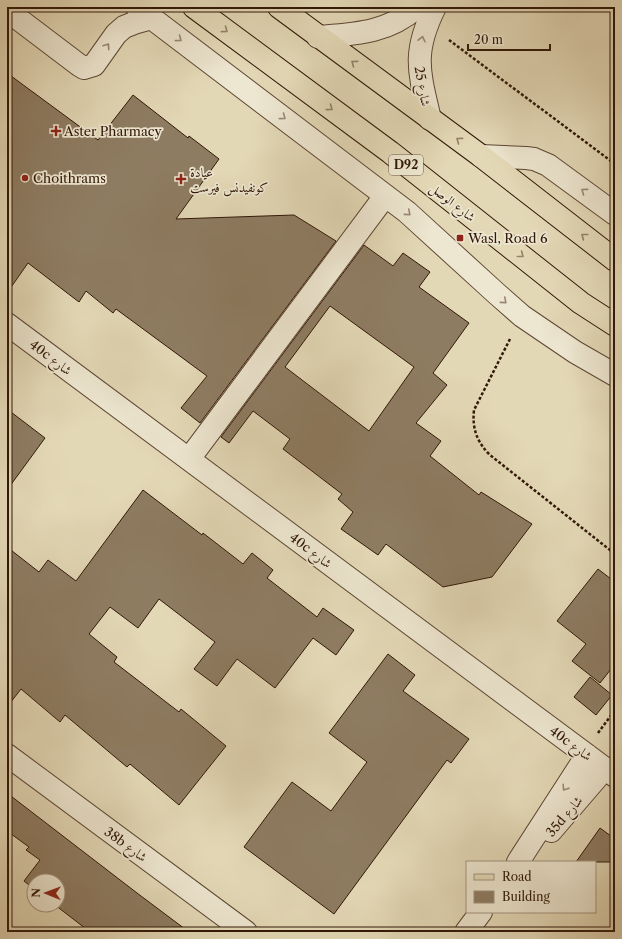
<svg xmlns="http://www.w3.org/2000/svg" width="622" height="939" font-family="'Libre Caslon Text',Amiri,serif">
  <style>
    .building { fill: #8e7c62; stroke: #311808; fill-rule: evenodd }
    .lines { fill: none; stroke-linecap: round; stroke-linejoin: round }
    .minor-casing { stroke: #5e4834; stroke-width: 24 }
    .major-casing { stroke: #311808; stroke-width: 24 }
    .path { stroke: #311808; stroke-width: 2.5; stroke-dasharray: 3 2; stroke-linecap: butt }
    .minor { stroke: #ede6d0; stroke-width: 22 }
    .major { stroke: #e3d8b6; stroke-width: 22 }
    .oneway { stroke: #938268 }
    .oneway2 { stroke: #988976 }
    .poi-dot { fill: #8f2418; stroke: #ede6d0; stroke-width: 1.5 }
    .labels { text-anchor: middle; stroke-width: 3.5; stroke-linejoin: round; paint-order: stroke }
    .shield { fill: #ede6d0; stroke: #695644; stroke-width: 1 }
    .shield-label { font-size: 12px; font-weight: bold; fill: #311808 }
    .street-label { font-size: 13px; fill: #311808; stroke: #ede6d0 }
    .poi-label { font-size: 13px; fill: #311808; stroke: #ede6d0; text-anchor: start }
  </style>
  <rect width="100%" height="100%" fill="#e3d8b6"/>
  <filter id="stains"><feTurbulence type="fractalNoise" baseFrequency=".005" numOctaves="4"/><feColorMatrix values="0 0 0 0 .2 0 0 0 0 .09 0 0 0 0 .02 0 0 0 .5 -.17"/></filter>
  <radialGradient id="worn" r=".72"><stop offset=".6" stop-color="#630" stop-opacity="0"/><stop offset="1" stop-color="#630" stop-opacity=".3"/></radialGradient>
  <path class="building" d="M7 73 98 140 133 95 188 138 189 136 219 159 176 219 294 215 336 241 200 423 181 408 207 376 116 309 113 313 86 291 79 302 28 263 7 293Z
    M364 245 393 266 403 253 430 272 419 287 469 323 433 373 447 385 416 423 441 441 430 456 479 495 481 492 532 524 492 577 443 587 386 544 378 555 341 529 353 512 338 499 342 494 283 449 290 439 253 411 229 443 221 437ZM330 306 414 367 369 431 285 367Z
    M7 409 45 438 7 490Z
    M143 490 202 535 203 533 243 564 252 553 273 570 267 578 317 617 323 608 354 630 336 655 313 638 275 688 237 659 217 686 194 669 215 642 159 599 138 628 110 607 89 634 117 657 114 662 179 712 181 709 226 746 179 805 130 764 127 767 65 715 60 722 21 689 7 707V547L39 572 48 560 76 581Z
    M598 569 615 582V664L600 683 572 661 586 644 557 621Z
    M388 654 415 675 403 691 469 739 451 763 447 760 334 914 244 847 292 782 331 811 367 762 329 733Z
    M590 677 612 695 596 715 574 697Z
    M7 793 137 893 189 932H90L55 905H58V881H34V889L24 881 40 860 26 850 29 847 7 831Z
    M600 828 615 839V862H576Z"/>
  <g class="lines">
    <g class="minor-casing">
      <path id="minor" d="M9 7 17 18 79 65 84 68 94 65 116 34 124 27 134 23 152 18
        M137 7 407 212 497 294 522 316 575 352 615 375
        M318 37C355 34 388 33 417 7
        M430 119C419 72 412 53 435 7
        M481 156 526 158 534 159 548 165 615 214
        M7 324 615 776
        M189 459 385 196
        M7 755 246 932
        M551 831 605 768
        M518 862 587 755
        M466 932 481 912"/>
    </g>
    <g class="major-casing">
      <path id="major" d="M194 7 390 152 581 303 615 325
        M279 7 481 156 615 260"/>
    </g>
    <path class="path" d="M449 40 615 164
      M510 339 474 410C472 429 477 442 490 455L615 554
      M598 733 615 710"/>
    <use href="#minor" class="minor"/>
    <use href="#major" class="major"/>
  </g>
  <defs><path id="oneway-chevron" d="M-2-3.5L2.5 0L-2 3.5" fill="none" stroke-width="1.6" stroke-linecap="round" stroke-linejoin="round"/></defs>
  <g class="oneway">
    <use href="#oneway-chevron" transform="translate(225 30) rotate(36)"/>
    <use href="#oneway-chevron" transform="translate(354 63) rotate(-144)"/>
    <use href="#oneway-chevron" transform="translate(330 108) rotate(36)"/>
    <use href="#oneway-chevron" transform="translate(459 140) rotate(-144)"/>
    <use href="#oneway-chevron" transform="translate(584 236) rotate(-142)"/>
    <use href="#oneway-chevron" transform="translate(521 255) rotate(38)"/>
  </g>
  <g class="oneway2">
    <use href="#oneway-chevron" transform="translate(179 39) rotate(37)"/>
    <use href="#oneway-chevron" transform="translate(422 39) rotate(-77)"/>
    <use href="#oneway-chevron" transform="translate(107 46) rotate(-56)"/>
    <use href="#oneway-chevron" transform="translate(283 117) rotate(37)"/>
    <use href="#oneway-chevron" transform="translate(584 191) rotate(-144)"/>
    <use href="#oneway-chevron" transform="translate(408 213) rotate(40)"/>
    <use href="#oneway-chevron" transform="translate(504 301) rotate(40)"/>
    <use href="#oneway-chevron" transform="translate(565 788) rotate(123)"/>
  </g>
  <g class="poi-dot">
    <path d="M54 125h4v4h4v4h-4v4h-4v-4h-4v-4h4z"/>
    <circle cx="25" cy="178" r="4"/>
    <path d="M179 173h4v4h4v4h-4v4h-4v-4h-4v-4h4z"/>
    <rect x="456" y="234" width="8" height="8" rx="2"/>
  </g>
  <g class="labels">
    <rect class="shield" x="389" y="155" width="34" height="20" rx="3"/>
    <g class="shield-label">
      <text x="406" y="169">D92</text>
    </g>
    <g class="street-label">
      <text transform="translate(423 86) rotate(80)" y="5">شارع 25</text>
      <text transform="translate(453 202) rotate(38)" y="5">شارع الوصل</text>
      <text transform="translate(51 357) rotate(37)" y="5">40c شارع</text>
      <text transform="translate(311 550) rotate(37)" y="5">40c شارع</text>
      <text transform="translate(571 743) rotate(36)" y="5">40c شارع</text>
      <text transform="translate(564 816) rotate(-50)" y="5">35d شارع</text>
      <text transform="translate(126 844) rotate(36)" y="5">38b شارع</text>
    </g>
    <g class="poi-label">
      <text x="64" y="136">Aster Pharmacy</text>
      <text x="190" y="177">عيادة<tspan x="190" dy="15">كونفيدنس فيرست</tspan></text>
      <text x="33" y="183">Choithrams</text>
      <text x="468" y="243">Wasl, Road 6</text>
    </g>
  </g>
  <rect width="622" height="939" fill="none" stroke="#e3d8b6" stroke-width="24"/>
  <rect x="8" y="8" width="606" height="923" fill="none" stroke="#311808" stroke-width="2"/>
  <rect x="12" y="12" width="598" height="915" fill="none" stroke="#311808"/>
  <rect x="466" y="861" width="130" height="52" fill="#ede6d0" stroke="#a29480"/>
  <rect x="474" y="874" width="20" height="6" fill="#e3d8b6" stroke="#a29480"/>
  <text x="502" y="881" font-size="12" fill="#311808">Road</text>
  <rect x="474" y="891" width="20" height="12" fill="#8e7c62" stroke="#a29480"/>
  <text x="502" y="901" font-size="12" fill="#311808">Building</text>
  <g transform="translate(46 893) rotate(271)"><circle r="19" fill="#ede6d0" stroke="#a29480"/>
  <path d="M0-3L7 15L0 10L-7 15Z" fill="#8f2418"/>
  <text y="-6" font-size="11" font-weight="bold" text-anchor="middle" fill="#311808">N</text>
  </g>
  <path d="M468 44v6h82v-6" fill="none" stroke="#311808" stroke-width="2"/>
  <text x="474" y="44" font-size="12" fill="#311808" stroke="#ede6d0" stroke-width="3" paint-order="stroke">20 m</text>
  <rect width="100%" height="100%" filter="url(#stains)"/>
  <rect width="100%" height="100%" fill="url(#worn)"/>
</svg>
